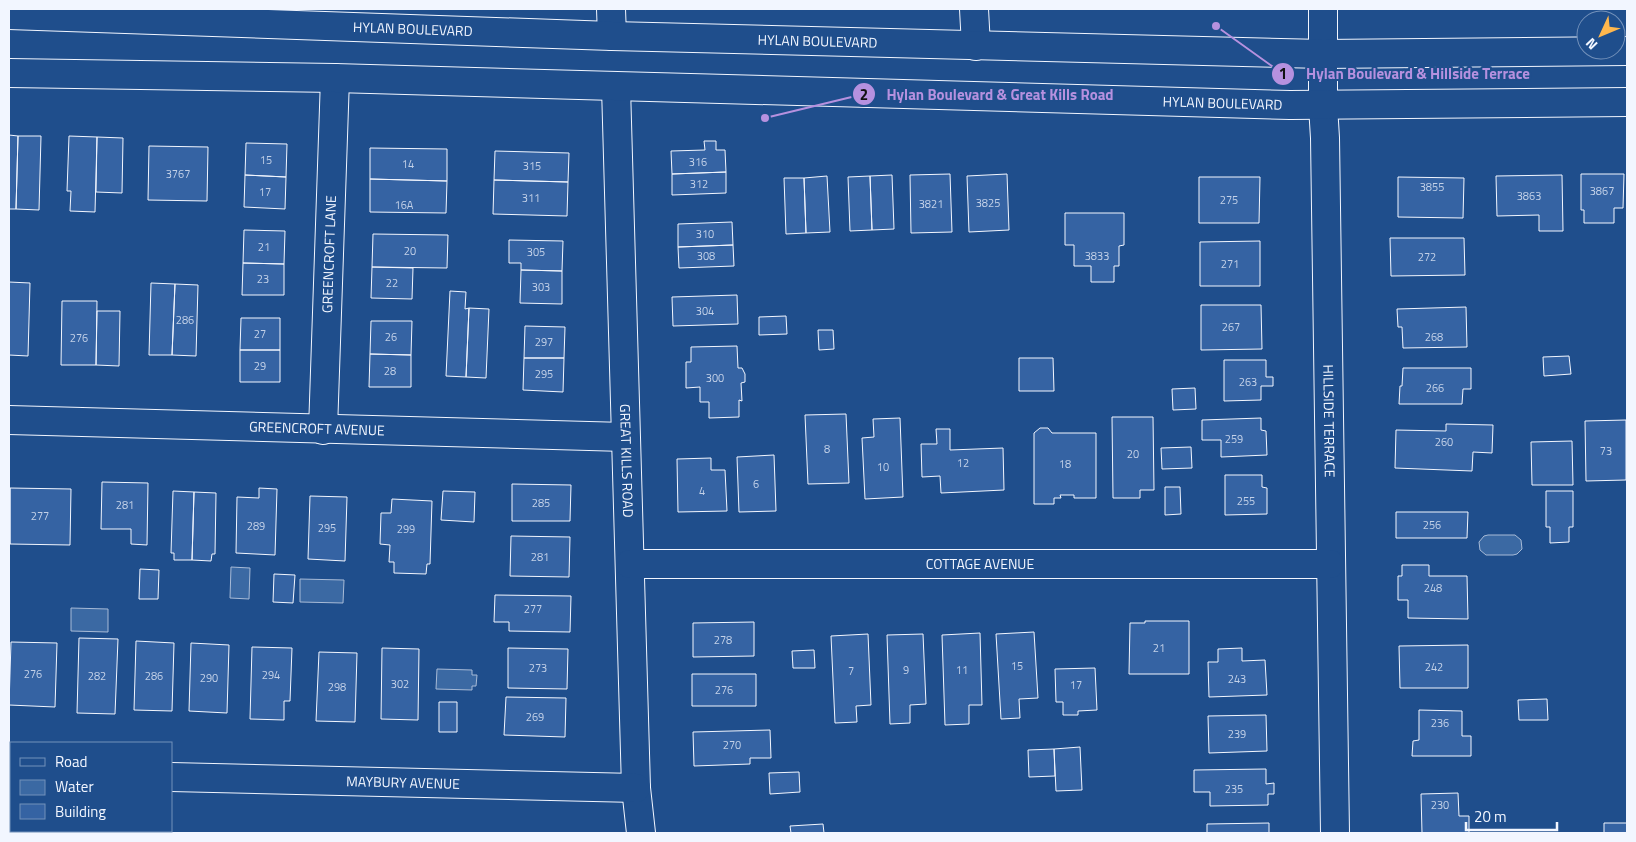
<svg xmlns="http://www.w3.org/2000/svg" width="1636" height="842" font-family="'Titillium Web',sans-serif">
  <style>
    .water { fill: #3b69a3; stroke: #a8bbd7 }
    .building { fill: #3563a3; stroke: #f2f6ff }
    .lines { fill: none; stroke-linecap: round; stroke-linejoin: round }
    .minor-casing { stroke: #f2f6ff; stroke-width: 30 }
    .major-casing { stroke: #f2f6ff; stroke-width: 30 }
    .minor { stroke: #1f4e8c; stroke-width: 28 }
    .major { stroke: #1f4e8c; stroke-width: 28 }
    .labels { text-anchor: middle; stroke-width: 4; stroke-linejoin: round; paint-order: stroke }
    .number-label { font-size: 11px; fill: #c3d1e8 }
    .street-label { font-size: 14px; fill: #f2f6ff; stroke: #1f4e8c }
    .leader { fill: none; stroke: #b691df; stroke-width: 2 }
    .callout-dot { fill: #b691df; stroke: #1f4e8c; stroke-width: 2 }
    .mark-label { font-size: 15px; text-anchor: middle; font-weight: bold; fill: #111 }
    .callout-label { font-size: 15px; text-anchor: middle; font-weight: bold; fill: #b691df; stroke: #1f4e8c; stroke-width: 4; stroke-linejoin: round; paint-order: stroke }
  </style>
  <rect width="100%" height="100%" fill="#1f4e8c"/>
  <path class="water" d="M1488 535H1515L1521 540 1522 549 1517 554 1513 555H1486L1480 550 1479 542 1484 536Z
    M231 567 250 568 249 599 230 598Z
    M300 579 344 580 343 603 300 602Z
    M71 608 108 609V632L71 631Z
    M437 669 472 670V675H477L476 686H472V690L436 689Z"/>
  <path class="building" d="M9 135 18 136 16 209H9Z
    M18 136H41L39 210 16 209Z
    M69 136 97 137 95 212 70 211 71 191H67Z
    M97 137 123 138 122 193 96 192Z
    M704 141H716V150H725L726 172 672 174 671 151 705 150Z
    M246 143 287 144 286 177 245 175Z
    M149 146 208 147 207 201 148 200Z
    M370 148 447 149V181L370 179Z
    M495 151 569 153 568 182 494 180Z
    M726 172V193L672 195V174Z
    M950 174 952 232 911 233 910 175Z
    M1007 174 1009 230 969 232 967 176Z
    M1581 174H1624L1623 208H1614V223H1584V210H1581Z
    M245 175 286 177 285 209 244 207Z
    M892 175 894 229 872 230 870 176Z
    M1562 175 1563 231H1539V215L1497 216 1496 176Z
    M827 176 830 232 806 233 804 178Z
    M870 176 872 230 850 231 848 177Z
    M1199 177H1260L1259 223H1199Z
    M1398 177 1464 178 1463 218 1398 217Z
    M784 178H804L806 233 786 234Z
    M370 179 447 181 446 213 370 212Z
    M494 180 568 182 567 216 493 214Z
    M1065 213H1124V245L1119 246V266H1114V282H1091V266H1074V245H1065Z
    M732 222 733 245 678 247V224Z
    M244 230 285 231 284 264 243 263Z
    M373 234 448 235 447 268 372 267Z
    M1390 238H1464L1465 275 1391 276Z
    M509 240 563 241 562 271 521 270V263H509Z
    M1260 241V286H1200V242Z
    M733 245 734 266 679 268 678 247Z
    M243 263 284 264V295H242Z
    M372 267 413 268 412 299 371 298Z
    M521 270 562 271V304L520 303Z
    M9 282 30 283 28 356 9 355Z
    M151 283 175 284 172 355H149Z
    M175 284 198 285 196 356 172 355Z
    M450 291 466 292 465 309 469 308 466 377 446 376Z
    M737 295 738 324 673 326 672 297Z
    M62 301H97L96 365H61Z
    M1201 305H1261L1262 349 1201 350Z
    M1466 307 1467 347 1403 348 1402 327H1398L1397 309Z
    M469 308 489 309 486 378 466 377Z
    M97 311H120L119 366 96 365Z
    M786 316 787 334 759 335V317Z
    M241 318H280V350H240Z
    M371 321H412L411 355 370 354Z
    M525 326 565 327 564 358H524Z
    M818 330H833L834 349 819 350Z
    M737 346 738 368H742L745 374V382L741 383 742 401 739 400V417L709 418V402H700V387L686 388V362H691V347Z
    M240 350H280V382H240Z
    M370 354 411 355V387H369Z
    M1569 356 1571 374 1544 376 1543 357Z
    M524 358H564L563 392 523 390Z
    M1019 358H1053L1054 391H1019Z
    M1224 360H1266V377H1273V386H1261V400L1224 401Z
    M1403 368H1471V389H1463L1462 404H1399L1400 386H1402Z
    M1195 388 1196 409 1173 410 1172 389Z
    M846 414 849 483 808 484 805 415Z
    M1112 417H1153L1154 490H1140V498H1113Z
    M900 418 903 497 865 499 862 438 874 437 873 419Z
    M1261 418V430L1266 431 1267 455 1221 457V440H1202V420Z
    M1626 420V480L1586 481 1585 421Z
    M1446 424 1493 425 1492 453 1473 452 1472 471 1395 468 1396 430 1446 431Z
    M1040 428H1048L1052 433H1096V498H1074V495H1060L1061 498H1054V504H1034V433Z
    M936 429H950V450L1003 448 1004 490 941 493 940 476 922 477 921 444H937Z
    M1572 441 1573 485H1532L1531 442Z
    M1191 447 1192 468 1162 469 1161 448Z
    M774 455 776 511 739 512 737 457Z
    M711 458V470H725L727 511 678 512 677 459Z
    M1225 475H1262V487L1267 488V514L1225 515Z
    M102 482 148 483 147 545 131 544V529H101Z
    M512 484 571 485 570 521H512Z
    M1165 487H1180L1181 514 1165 515Z
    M9 488H10V544H9Z
    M10 488 71 489 70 545 10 544Z
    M259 488 277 489 275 555 236 553 237 497 259 498Z
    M173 491 194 492 192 560H174V553H171Z
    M443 491 475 492 474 522 441 520Z
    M1546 491H1573V527H1569V542L1550 543V527H1546Z
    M194 492 216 493 215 554H212L211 561 192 560Z
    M310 496 347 497 345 561 308 559Z
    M392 499 432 501 430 564H427L426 574 394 573V562H389L390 545 380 544 381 513H391Z
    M1396 512H1468L1467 538H1396Z
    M511 536 570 537 569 577 510 576Z
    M1402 565H1429V576H1467L1468 619 1408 618V600H1398V576H1402Z
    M140 569 159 570 158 599H139Z
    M274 574 295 575 293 603 273 602Z
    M495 595 571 596 570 632 509 631V622H494Z
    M1145 621H1189V674H1129L1130 623H1145Z
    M754 622V656L693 657V623Z
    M1034 632 1038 698 1019 699 1020 718 1001 719 996 634Z
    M980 633 982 705H969V724L945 725 942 635Z
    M868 634 871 705 856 706 857 722 835 723 831 636Z
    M923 634 926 704 910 705V723L890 724 887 635Z
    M79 638 118 639 115 714 77 713Z
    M136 641 174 643 172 711 134 710Z
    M11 642 57 643 55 707 9 705Z
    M191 643 229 645 227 713 189 711Z
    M1468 645V688H1400L1399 646Z
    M252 647 292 648 290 701H284V720L250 719Z
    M382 648 419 649 418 720 381 719Z
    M508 648 568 649 567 689 508 688Z
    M1242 648V661L1265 660 1267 695 1209 697 1208 662H1218V649Z
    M814 650 815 668H793L792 651Z
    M319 652 357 653 355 722 316 721Z
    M1095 668 1097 710 1078 711V715H1063V702H1056L1055 669Z
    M692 674H756V706H692Z
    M506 697 566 698 565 737 504 735Z
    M1547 699 1548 720H1519L1518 700Z
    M439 702H457V732H439Z
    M1419 710 1462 711V736H1471V756H1412L1413 741 1419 740Z
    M1266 715 1267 751 1209 753 1208 716Z
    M770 730 771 758H750V764L694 766 693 732Z
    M1080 747 1082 790 1056 791 1054 749Z
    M1054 749 1055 776 1029 777 1028 750Z
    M1266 769V784L1274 783V794H1268V805L1210 806V792H1194V770Z
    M799 772 800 792 770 794 769 773Z
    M1458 793 1459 816H1469V833H1422L1421 794Z
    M1269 823V833H1207V824Z
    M1604 823H1627V833H1604Z
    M823 824 824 833H791L790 826Z
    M9 832H27V833H9Z"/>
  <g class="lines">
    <g class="minor-casing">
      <g id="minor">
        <path d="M611 9 612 36"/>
        <path d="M974 9 976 46"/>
        <path id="s1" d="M1323 9V106L1325 138 1335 833"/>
        <path id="s2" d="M616 87 636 788 641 833"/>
        <path id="s3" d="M9 420 625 437"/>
        <path id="s4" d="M323 430 335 78"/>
        <path id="s5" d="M630 564H1330"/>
        <path d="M9 773H11"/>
        <path id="s6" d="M171 777 636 788"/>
      </g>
    </g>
    <g class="major-casing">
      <g id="major">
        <path id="s7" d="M9 15 612 36 1323 54 1627 51"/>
        <path id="s8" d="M9 73 335 78 1290 105 1627 102"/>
      </g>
    </g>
    <use href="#minor" class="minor"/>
    <use href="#major" class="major"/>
  </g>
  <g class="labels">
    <g class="number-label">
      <text x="266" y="164">15</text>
      <text x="698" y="166">316</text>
      <text x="408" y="168">14</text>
      <text x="532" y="170">315</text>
      <text x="178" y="178">3767</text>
      <text x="699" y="188">312</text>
      <text x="1432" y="191">3855</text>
      <text x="1602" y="195">3867</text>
      <text x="265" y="196">17</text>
      <text x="1529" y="200">3863</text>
      <text x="531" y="202">311</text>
      <text x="1229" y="204">275</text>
      <text x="988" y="207">3825</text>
      <text x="931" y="208">3821</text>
      <text x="404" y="209">16A</text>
      <text x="705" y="238">310</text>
      <text x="264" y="251">21</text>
      <text x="410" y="255">20</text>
      <text x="536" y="256">305</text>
      <text x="706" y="260">308</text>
      <text x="1097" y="260">3833</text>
      <text x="1427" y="261">272</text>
      <text x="1230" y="268">271</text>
      <text x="263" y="283">23</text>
      <text x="392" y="287">22</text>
      <text x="541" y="291">303</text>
      <text x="705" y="315">304</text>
      <text x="185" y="324">286</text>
      <text x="1231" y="331">267</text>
      <text x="260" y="338">27</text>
      <text x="391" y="341">26</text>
      <text x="1434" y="341">268</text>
      <text x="79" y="342">276</text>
      <text x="544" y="346">297</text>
      <text x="260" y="370">29</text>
      <text x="390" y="375">28</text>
      <text x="544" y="378">295</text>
      <text x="715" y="382">300</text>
      <text x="1248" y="386">263</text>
      <text x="1435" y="392">266</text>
      <text x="1234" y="443">259</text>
      <text x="1444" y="446">260</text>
      <text x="827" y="453">8</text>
      <text x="1606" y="455">73</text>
      <text x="1133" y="458">20</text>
      <text x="963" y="467">12</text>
      <text x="1065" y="468">18</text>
      <text x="883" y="471">10</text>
      <text x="756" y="488">6</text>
      <text x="702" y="495">4</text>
      <text x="1246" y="505">255</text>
      <text x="541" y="507">285</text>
      <text x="125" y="509">281</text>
      <text x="40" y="520">277</text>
      <text x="1432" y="529">256</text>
      <text x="256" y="530">289</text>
      <text x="327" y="532">295</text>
      <text x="406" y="533">299</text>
      <text x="540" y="561">281</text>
      <text x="1433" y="592">248</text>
      <text x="533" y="613">277</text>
      <text x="723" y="644">278</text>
      <text x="1159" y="652">21</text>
      <text x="1017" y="670">15</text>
      <text x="1434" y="671">242</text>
      <text x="538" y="672">273</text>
      <text x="906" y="674">9</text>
      <text x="962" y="674">11</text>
      <text x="851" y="675">7</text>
      <text x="33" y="678">276</text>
      <text x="271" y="679">294</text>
      <text x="97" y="680">282</text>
      <text x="154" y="680">286</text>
      <text x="209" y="682">290</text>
      <text x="1237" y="683">243</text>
      <text x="400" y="688">302</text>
      <text x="1076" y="689">17</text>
      <text x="337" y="691">298</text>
      <text x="724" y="694">276</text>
      <text x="535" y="721">269</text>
      <text x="1440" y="727">236</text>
      <text x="1237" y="738">239</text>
      <text x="732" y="749">270</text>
      <text x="1234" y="793">235</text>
      <text x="1440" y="809">230</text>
    </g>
    <g class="street-label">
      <text dy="5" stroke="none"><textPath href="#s7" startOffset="404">HYLAN BOULEVARD</textPath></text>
      <text dy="5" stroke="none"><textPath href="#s7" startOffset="809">HYLAN BOULEVARD</textPath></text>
      <text dy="5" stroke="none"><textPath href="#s8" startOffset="1214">HYLAN BOULEVARD</textPath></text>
      <text dy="5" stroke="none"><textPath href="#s4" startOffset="176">GREENCROFT LANE</textPath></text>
      <text dy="5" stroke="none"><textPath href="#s1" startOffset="412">HILLSIDE TERRACE</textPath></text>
      <text dy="5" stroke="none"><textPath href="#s3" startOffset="308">GREENCROFT AVENUE</textPath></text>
      <text dy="5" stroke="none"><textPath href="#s2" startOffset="374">GREAT KILLS ROAD</textPath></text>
      <text dy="5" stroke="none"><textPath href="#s5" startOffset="350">COTTAGE AVENUE</textPath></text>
      <text dy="5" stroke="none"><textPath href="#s6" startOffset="232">MAYBURY AVENUE</textPath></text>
    </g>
  </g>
  <path class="leader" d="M1216 26L1283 74M765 118L864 94"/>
  <g class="callout-dot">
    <circle cx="1216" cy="26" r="5"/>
    <circle cx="765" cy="118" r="5"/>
    <circle cx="1283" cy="74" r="12"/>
    <circle cx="864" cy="94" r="12"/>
  </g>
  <g class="mark-label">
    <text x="1283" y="79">1</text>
    <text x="864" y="100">2</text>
  </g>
  <g class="callout-label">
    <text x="1418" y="79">Hylan Boulevard &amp; Hillside Terrace</text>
    <text x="1000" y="100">Hylan Boulevard &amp; Great Kills Road</text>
  </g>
  <rect width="1636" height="842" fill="none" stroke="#f2f6ff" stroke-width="20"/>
  <rect x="10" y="742" width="162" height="90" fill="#1f4e8c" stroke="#7391ba"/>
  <rect x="20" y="758" width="25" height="8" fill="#1f4e8c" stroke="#7391ba"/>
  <text x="55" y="767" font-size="15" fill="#f2f6ff">Road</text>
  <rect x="20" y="780" width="25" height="15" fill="#3b69a3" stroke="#7391ba"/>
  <text x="55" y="792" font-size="15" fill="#f2f6ff">Water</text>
  <rect x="20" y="804" width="25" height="15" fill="#3563a3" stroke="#7391ba"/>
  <text x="55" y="817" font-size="15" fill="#f2f6ff">Building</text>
  <g transform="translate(1601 35) rotate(226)"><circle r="24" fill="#1f4e8c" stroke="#7391ba"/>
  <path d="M0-4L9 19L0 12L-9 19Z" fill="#ffb74d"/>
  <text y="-8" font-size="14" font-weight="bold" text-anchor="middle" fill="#f2f6ff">N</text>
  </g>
  <path d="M1466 822v8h91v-8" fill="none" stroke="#f2f6ff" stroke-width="2.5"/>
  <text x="1474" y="822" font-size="15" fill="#f2f6ff" stroke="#1f4e8c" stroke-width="4" paint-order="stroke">20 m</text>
</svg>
